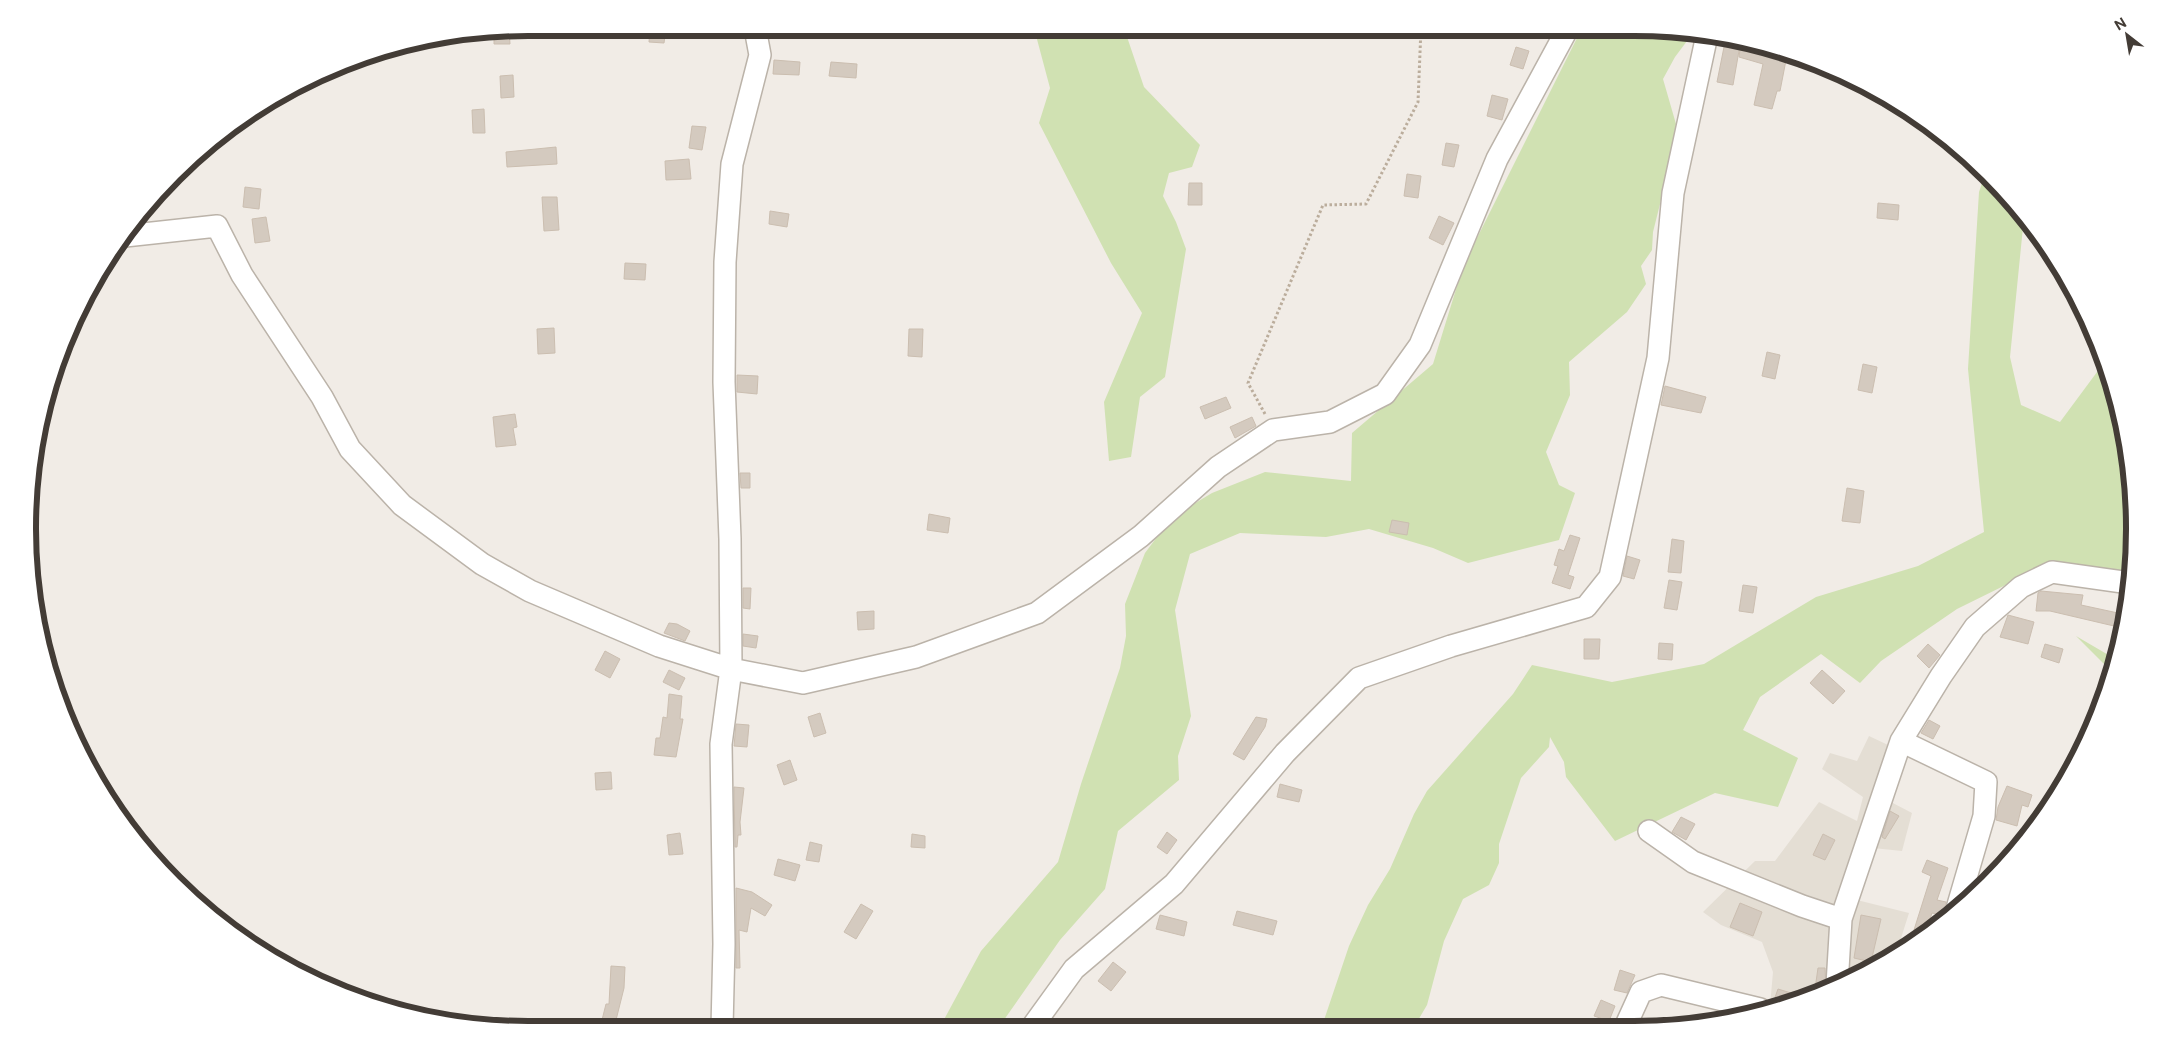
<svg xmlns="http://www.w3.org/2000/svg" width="2162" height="1057" font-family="'Public Sans',sans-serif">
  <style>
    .residential { fill: #e4ded4 }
    .green { fill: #d0e1b2 }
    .building { fill: #d4cabf; stroke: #cbbeb0 }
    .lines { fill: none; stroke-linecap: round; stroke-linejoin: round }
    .minor-casing { stroke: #bbb3a9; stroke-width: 24 }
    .path { stroke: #bbad9c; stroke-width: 3; stroke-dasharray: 2.5 2.5; stroke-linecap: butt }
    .minor { stroke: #fff; stroke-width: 21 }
    .rim { fill: none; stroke: #433c36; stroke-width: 6 }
  </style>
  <rect width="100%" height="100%" fill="#f1ece6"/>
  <path class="residential" d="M1869 736 1905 753 1889 801 1912 813 1902 851 1873 848 1857 900 1909 913 1896 954 1825 991 1770 1006 1773 972 1762 942 1721 925 1703 912 1755 861H1775L1819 802 1857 821 1863 797 1822 769 1830 753 1857 761Z"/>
  <path class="green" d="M1034 28H1124L1144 87 1200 145 1192 167 1169 173 1163 196 1176 222 1186 249 1165 377 1140 397 1131 457 1109 461 1104 402 1142 313 1111 263 1039 123 1050 88Z
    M1582 28 1666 29 1693 33 1675 57 1663 79 1676 124 1667 176 1653 232 1652 250 1641 266 1646 284 1627 312 1569 362 1570 395 1546 452 1559 485 1575 493 1559 540 1468 563 1433 548 1369 529 1326 537 1240 533 1190 554 1175 610 1191 716 1178 756 1179 780 1118 831 1105 889 1060 940 999 1027H940L981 951 1058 862 1081 784 1120 668 1126 636 1125 604 1145 553 1172 517 1212 493 1265 472 1351 481 1352 433 1433 364 1457 286 1473 246Z
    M1985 174 2010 198 2024 217 2010 357 2021 405 2060 422 2100 368 2103 358 2108 367 2130 463 2133 561 2131 578 2042 567 1957 609 1881 661 1860 683 1821 654 1760 697 1743 730 1798 758 1778 807 1715 793 1615 841 1566 777 1564 762 1550 737 1549 747 1521 778 1499 844V863L1489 885 1463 899 1444 941 1427 1005 1417 1022 1409 1026H1322L1349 946 1368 905 1390 869 1414 814 1427 791 1513 694 1532 665 1612 682 1704 664 1816 597 1918 566 1984 532 1968 369 1979 192Z
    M2076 636 2117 660 2112 672Z"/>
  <path class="building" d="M650 28H666L664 43 649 42Z
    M509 29 510 44H494V31Z
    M1725 42 1740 45 1733 85 1717 82Z
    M1516 47 1529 51 1523 69 1510 65Z
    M1740 49 1787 55 1780 91H1777L1772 109 1754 105 1763 64 1739 57Z
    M774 60 800 62 799 75 773 74Z
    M831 62 857 64 856 78 829 76Z
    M513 75 514 97 501 98 500 76Z
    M1492 95 1508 99 1502 120 1487 116Z
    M484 109 485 133H473L472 110Z
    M692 126 706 127 702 150 689 148Z
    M1446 143 1459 145 1454 167 1442 165Z
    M556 147 557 164 507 167 506 152Z
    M689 159 691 179 666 180 665 161Z
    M1407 174 1421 176 1418 198 1404 196Z
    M1189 183H1202V205H1188Z
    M245 187 261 189 259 209 243 207Z
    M542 197H557L559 230 544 231Z
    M1878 203 1899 205 1898 220 1877 218Z
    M770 211 789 214 787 227 769 224Z
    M1439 216 1454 223 1443 245 1429 238Z
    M266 217 270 241 255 243 252 219Z
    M625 263 646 264 645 280 624 279Z
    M554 328 555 353 538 354 537 329Z
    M909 329H923L922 357 908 356Z
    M1767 352 1780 355 1775 379 1762 376Z
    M1863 364 1877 367 1872 393 1858 390Z
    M737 375 758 376 757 394 737 392Z
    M1665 386 1706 397 1701 413 1661 405Z
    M1226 397 1231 408 1205 419 1200 407Z
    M515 414 517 427 513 428 516 445 496 447 493 417Z
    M1252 417 1256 426 1235 438 1230 427Z
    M740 473H750V488H741Z
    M1847 488 1864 491 1860 523 1842 521Z
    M929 514 950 518 948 533 927 530Z
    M1392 520 1409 523 1407 535 1389 532Z
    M1570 535 1580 538 1568 575 1574 577 1570 589 1552 583 1558 566 1554 565 1559 549 1564 551Z
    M1672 539 1684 541 1681 573 1668 572Z
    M1627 556 1640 560 1634 579 1623 576Z
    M1669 580 1682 582 1677 610 1664 608Z
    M1743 585 1757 587 1753 613 1739 611Z
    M743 588H751L750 609 743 608Z
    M2041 591 2083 595 2081 605 2118 613 2114 626 2050 611H2036L2038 593Z
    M874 611V629L858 630 857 612Z
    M2008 615 2034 622 2028 644 2000 637Z
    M669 623 677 624 690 631 685 641 664 633Z
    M743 634 758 636 756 648 743 646Z
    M1584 639H1600L1599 659H1584Z
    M1659 643 1673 644 1672 660 1658 659Z
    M1928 644 1940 655 1929 668 1917 656Z
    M2045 644 2063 649 2059 663 2041 657Z
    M605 651 620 659 610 678 595 670Z
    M669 670 685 678 679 690 663 682Z
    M1822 670 1845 691 1833 704 1810 683Z
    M669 694 682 696 680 719H683L676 757 654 755 656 738H660L663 717 667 718Z
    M820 713 826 733 814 737 808 717Z
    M1256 717 1267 719 1265 727 1244 760 1233 754Z
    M1929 720 1940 726 1933 739 1921 733Z
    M736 724 749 725 747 747 734 746Z
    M790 760 797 780 784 785 777 765Z
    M611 772 612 789 596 790 595 773Z
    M1280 784 1302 790 1299 802 1277 797Z
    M2007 786 2032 795 2028 807 2022 805 2017 826 1996 820 1998 807Z
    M734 787 744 788 740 822 741 835H738L737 847H735Z
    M1890 811 1899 816 1885 839 1882 837Z
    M1681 817 1695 824 1686 840 1672 832Z
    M1167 832 1177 840 1167 854 1157 847Z
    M680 833 683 854 669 855 667 835Z
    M912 834 925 836V848L911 847Z
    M1823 834 1835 840 1825 860 1813 855Z
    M810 842 822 845 819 862 806 860Z
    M778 859 800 865 795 881 774 875Z
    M1927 860 1948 868 1937 900 1946 902 1945 916 1932 913 1925 934 1914 930 1931 876 1922 872Z
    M736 888 752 892 772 905 765 916 751 908 747 932 739 930 740 968H736Z
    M1740 903 1762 912 1753 936 1730 927Z
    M861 904 873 911 856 939 844 932Z
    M1237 911 1277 921 1273 935 1233 925Z
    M1160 915 1187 922 1184 936 1156 929Z
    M1861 915 1881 919 1871 962 1854 958Z
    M1113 962 1126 972 1111 991 1098 981Z
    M611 966 625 967 624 988 614 1028H600L606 1004H609Z
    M1818 968H1825L1826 991 1815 989Z
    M1620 970 1635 975 1627 993 1614 990Z
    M1778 989 1804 997 1772 1006Z
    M1601 1000 1615 1006 1609 1021 1594 1016Z"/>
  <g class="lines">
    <g class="minor-casing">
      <path id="minor" d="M125 236 217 226 242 275 322 397 350 449 402 505 482 564 530 591 659 646 731 669 803 683 916 657 1037 613 1141 536 1218 467 1273 430 1330 422 1385 394 1420 345 1497 159 1568 28
        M1901 741 1986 782 1984 816 1958 905
        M1649 831 1693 862 1802 906 1841 919
        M1837 985 1841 919 1901 741 1941 676 1975 627 2021 587 2052 572 2130 583
        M1626 1025 1641 992 1661 985 1760 1009
        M1032 1027 1074 969 1174 884 1285 753 1359 678 1451 646 1586 607 1610 577 1658 358 1673 193 1707 35
        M722 1028 724 944 721 744 731 669 730 539 724 382 725 262 732 164 760 55 755 28"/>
    </g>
    <path class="path" d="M1265 414 1248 383 1323 205 1366 204 1418 102 1421 28"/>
    <use href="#minor" class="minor"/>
  </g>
  <path d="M0 0H2162V1057H0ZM528 36H1634A492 492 0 0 1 2126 528V529A492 492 0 0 1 1634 1021H528A492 492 0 0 1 36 529V528A492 492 0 0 1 528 36Z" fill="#fff" fill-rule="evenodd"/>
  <path class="rim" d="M528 36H1634A492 492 0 0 1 2126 528V529A492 492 0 0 1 1634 1021H528A492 492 0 0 1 36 529V528A492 492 0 0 1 528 36Z"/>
  <g transform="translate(2127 35) rotate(329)" stroke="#ffffff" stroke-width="4" paint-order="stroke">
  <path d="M0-4L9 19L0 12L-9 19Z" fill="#433c36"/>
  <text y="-8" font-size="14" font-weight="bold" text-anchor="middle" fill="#433c36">N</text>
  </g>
</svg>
